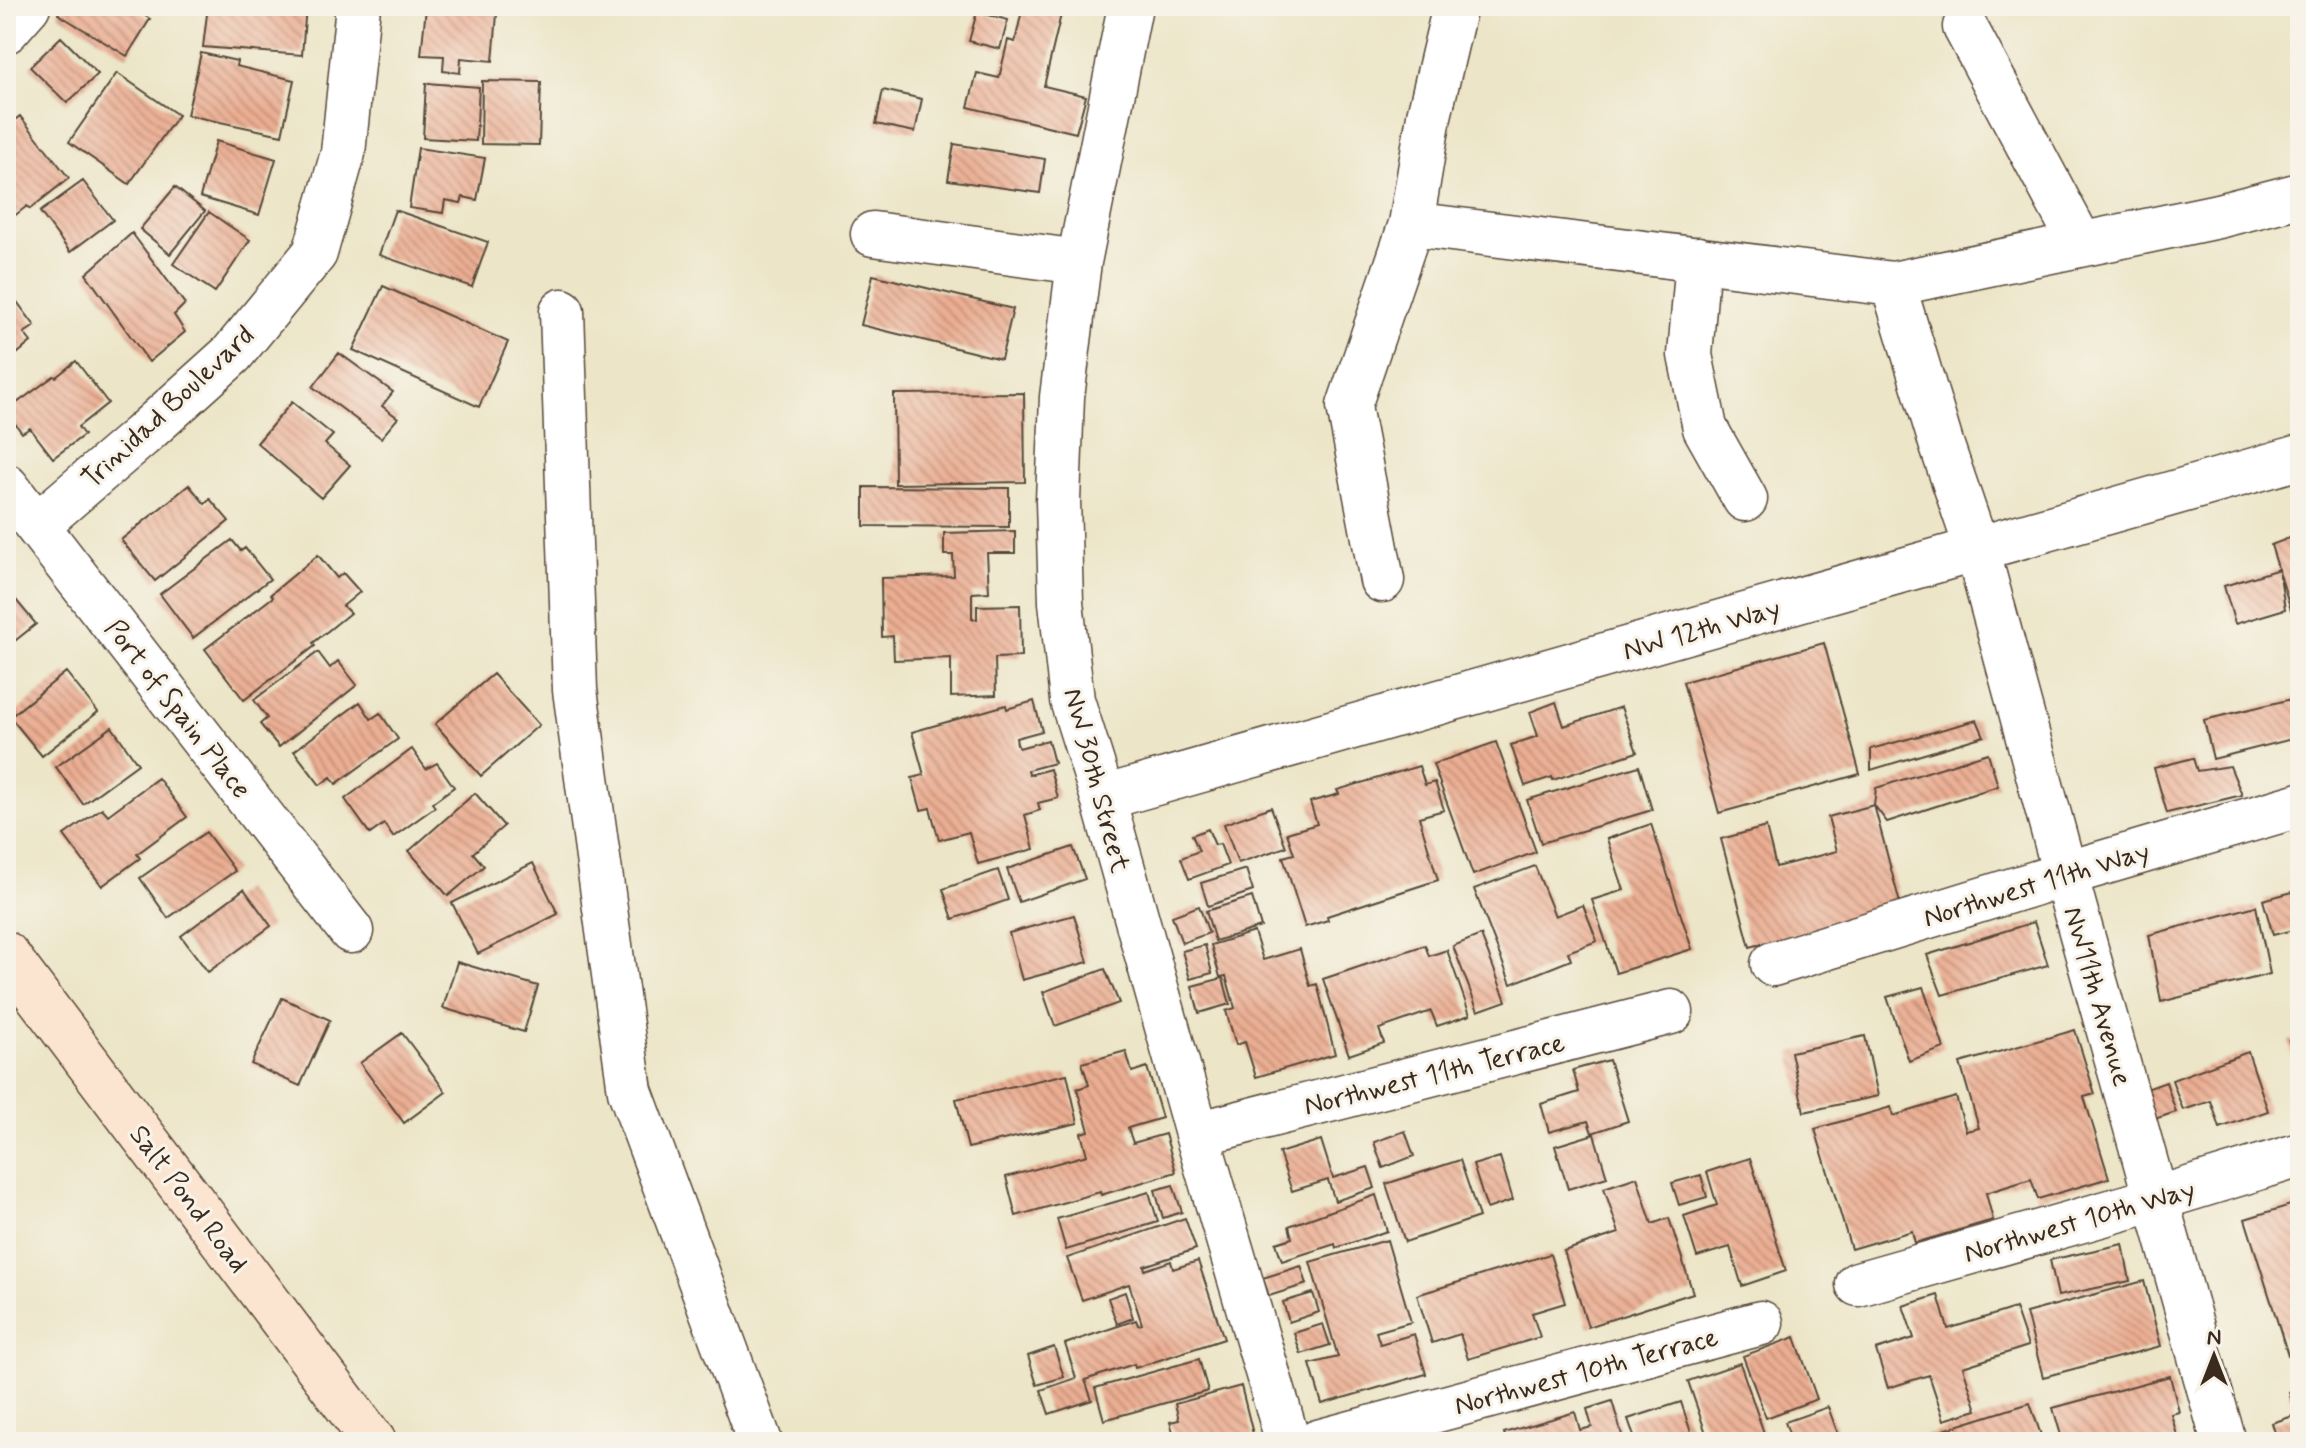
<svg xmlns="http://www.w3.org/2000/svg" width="2306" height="1448" font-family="Mynerve,sans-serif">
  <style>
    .building { fill: url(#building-back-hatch) }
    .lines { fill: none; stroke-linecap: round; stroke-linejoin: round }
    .street-casing { stroke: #564637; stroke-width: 47 }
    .secondary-casing { stroke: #564637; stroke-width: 47 }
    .street { stroke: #fff; stroke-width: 44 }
    .secondary { stroke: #fce5d0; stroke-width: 44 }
    .labels { text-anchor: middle; stroke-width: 6; stroke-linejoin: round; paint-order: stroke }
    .street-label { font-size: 28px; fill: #3b2a1e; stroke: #f7f3e8 }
  </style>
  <defs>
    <pattern id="building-back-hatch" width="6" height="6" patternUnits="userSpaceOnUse" patternTransform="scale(2)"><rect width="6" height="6" fill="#ebae93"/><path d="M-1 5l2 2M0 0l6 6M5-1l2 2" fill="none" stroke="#c08e77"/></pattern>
  </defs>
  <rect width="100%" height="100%" fill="#f7f3e8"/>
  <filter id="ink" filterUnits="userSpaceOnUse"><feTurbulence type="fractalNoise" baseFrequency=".0125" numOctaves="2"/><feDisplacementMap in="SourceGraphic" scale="16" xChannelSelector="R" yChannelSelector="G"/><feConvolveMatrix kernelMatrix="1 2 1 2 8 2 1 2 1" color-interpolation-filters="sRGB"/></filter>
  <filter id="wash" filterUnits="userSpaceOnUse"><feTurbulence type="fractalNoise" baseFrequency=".006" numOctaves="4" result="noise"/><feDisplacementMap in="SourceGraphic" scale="32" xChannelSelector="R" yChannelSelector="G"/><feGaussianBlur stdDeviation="1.8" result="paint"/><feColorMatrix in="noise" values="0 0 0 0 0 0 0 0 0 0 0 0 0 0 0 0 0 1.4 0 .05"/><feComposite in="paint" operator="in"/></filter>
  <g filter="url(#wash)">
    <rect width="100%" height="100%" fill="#ece5c7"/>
    <g id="blocks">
      <path class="building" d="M63 6H130L150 19 127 56 58 14Z
        M208 6H306L302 55 203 47Z
        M522 6H547L546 11 522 8Z
        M896 6H920L919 12Z
        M1023 6H1063L1044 86 1086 96 1076 133 968 107 977 73 999 78 1008 40 1015 42Z
        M426 8 497 14 493 61 461 58 460 73 443 71 444 56 421 55Z
        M977 12 1008 20 1000 49 969 41Z
        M61 37 98 74 67 103 30 67Z
        M201 53 237 61 236 66 294 80 282 135 187 115Z
        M117 73 178 115 129 184 69 142Z
        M482 81 541 82 539 145 481 144Z
        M426 83 479 87 476 141 423 138Z
        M883 90 922 99 915 132 876 124Z
        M20 116 69 178 30 209 27 206 13 217 6 209V127Z
        M216 141 276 159 259 215 200 197Z
        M954 144 1045 159 1040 193 948 180Z
        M418 148 485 158 477 200 463 197 461 203 445 200 443 213 409 208Z
        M83 181 113 220 70 252 40 212Z
        M175 187 205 211 170 254 140 229Z
        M395 210 488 242 472 287 379 255Z
        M209 212 250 240 215 292 173 264Z
        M132 233 185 304 174 315 185 332 149 362 86 274Z
        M873 275 1013 309 1001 359 861 325Z
        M383 286 508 342 479 407 353 350Z
        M9 291 35 326 24 333 31 342 6 363V293Z
        M339 353 393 392 382 406 398 418 381 438 313 387Z
        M76 361 108 403 78 427 84 435 53 458 30 428 22 433 6 411 54 376 56 377Z
        M1024 393 1025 482 895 484 894 394Z
        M292 402 333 435 325 444 350 465 321 498 257 443Z
        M189 485 205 504 210 499 229 521 155 581 121 540Z
        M864 487 1009 488V527L864 526Z
        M1015 531V553H987L989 592 972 593V619H977V606L1020 605 1021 657 995 658 996 695 951 697V658L894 660 893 636 882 637 881 578 954 576 953 555H944V533Z
        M2300 534V607L2291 610 2271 545Z
        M232 540 241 551 245 548 270 579 193 638 160 594Z
        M318 555 337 578 343 573 360 592 343 606 350 613 313 643 315 646 244 700 205 649 273 597 271 594Z
        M2279 569 2285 609 2235 624 2224 586Z
        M6 588 36 624 6 648Z
        M1824 643 1860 774 1719 813 1683 682Z
        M318 652 330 668 338 661 357 685 279 747 260 724 267 718 254 700Z
        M66 672 98 712 42 756 10 717Z
        M493 674 539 725 481 776 435 724Z
        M2300 697V737L2213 759 2204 720Z
        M1034 701 1042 731 1016 738 1017 744 1019 748 1048 740 1054 763 1028 770 1029 775 1050 769 1058 798 1038 803 1040 810 1025 815 1034 849 978 864 969 832 939 840 930 808 921 810 912 778 924 775 912 732 1006 705 1007 709Z
        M360 702 371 719 380 713 398 739 336 784 331 777 320 785 294 751Z
        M1556 702 1564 726 1621 707 1637 752 1553 780 1552 777 1525 786 1511 745 1538 736 1530 712Z
        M1977 720 1984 736 1871 770V749Z
        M112 727 138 764 83 804 56 767Z
        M1496 742 1536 852 1473 875 1433 764Z
        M412 749 426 769 437 763 454 787 432 803 435 807 393 837 384 824 370 834 345 799Z
        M1988 753 1998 786 1887 822 1874 805 1876 788Z
        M2193 758 2197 771 2230 766 2242 795 2167 813 2154 768Z
        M1419 766 1425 785 1435 782 1444 810 1419 817 1438 880 1327 916 1328 920 1305 927 1283 857 1294 854 1287 833 1317 824 1310 802 1339 794 1337 790Z
        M1639 766 1652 810 1541 843 1527 800Z
        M158 778 187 817 137 854 140 858 102 886 64 835 102 808 108 815Z
        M475 793 504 826 473 853 484 866 448 896 409 851Z
        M1874 805 1901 907 1750 947 1721 839 1766 827 1776 867 1837 851 1828 817Z
        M1271 807 1286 847 1238 863 1224 824Z
        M1651 824 1692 949 1616 973 1592 900 1624 890 1607 839Z
        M1208 829 1215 845 1220 844 1228 865 1189 879 1181 858 1199 851 1192 835Z
        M206 832 235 871 168 918 140 878Z
        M1073 847 1085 879 1019 902 1007 869Z
        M533 863 558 914 478 954 452 903Z
        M1535 866 1555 916 1583 905 1597 941 1568 952 1571 960 1511 984 1474 889Z
        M1246 869 1253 891 1208 906 1201 883Z
        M998 870 1008 900 953 919 943 889Z
        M244 889 271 926 208 972 181 936Z
        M2300 890V928L2273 935 2263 900Z
        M1252 897 1261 927 1215 941 1206 911Z
        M1199 906 1209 933 1182 943 1172 916Z
        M2256 906 2270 974 2161 1002 2149 935Z
        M1074 915 1088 962 1022 980 1009 933Z
        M2034 922 2048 965 1942 995 1927 955Z
        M1254 932 1263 960 1300 949 1310 986 1317 984 1335 1054 1256 1077 1245 1042 1236 1045 1226 1011 1235 1008 1226 976 1220 977 1211 945Z
        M1481 935 1506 1001 1478 1011 1453 946Z
        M1205 945 1212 973 1190 979 1182 951Z
        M1425 945 1429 956 1447 950 1470 1015 1437 1026 1431 1011 1379 1029 1384 1043 1349 1055 1323 979Z
        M457 962 538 986 524 1032 443 1008Z
        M1105 969 1119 1003 1055 1026 1043 992Z
        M1223 978 1230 1004 1199 1013 1192 986Z
        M1923 987 1944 1048 1909 1061 1887 997Z
        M282 998 330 1020 300 1086 251 1064Z
        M2075 1030 2095 1094 2084 1097 2109 1178 2038 1199 2031 1179 1986 1193 1993 1220 1915 1243 1912 1231 1851 1249 1815 1129 1891 1107 1893 1116 1956 1097 1966 1131 1979 1128 1960 1063Z
        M402 1033 446 1092 404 1123 360 1063Z
        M1865 1036 1878 1096 1804 1112 1791 1052Z
        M2300 1038V1088H2299L2289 1041Z
        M1126 1051 1132 1072 1147 1067 1162 1118 1128 1128 1133 1143 1165 1134 1176 1172 1101 1195 1100 1192 1016 1216 1006 1177 1087 1155 1081 1133 1089 1131 1077 1089 1089 1085 1082 1063Z
        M2248 1052 2268 1111 2220 1128 2211 1101 2183 1110 2172 1080Z
        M1609 1060 1628 1121 1592 1133 1588 1121 1549 1132 1541 1104 1579 1092 1573 1070Z
        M1067 1074 1078 1123 968 1148 956 1099Z
        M2166 1082 2176 1112 2148 1121 2138 1092Z
        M1405 1131 1414 1156 1383 1168 1374 1142Z
        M1594 1134 1607 1177 1568 1189 1555 1146Z
        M1321 1140 1333 1178 1368 1167 1375 1188 1335 1201 1328 1180 1292 1191 1279 1153Z
        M1500 1157 1513 1200 1487 1209 1473 1165Z
        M1750 1158 1786 1271 1742 1286 1730 1247 1697 1257 1684 1216 1717 1205 1707 1172Z
        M1460 1160 1479 1217 1405 1242 1386 1184Z
        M1701 1175 1707 1197 1679 1205 1672 1183Z
        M1637 1177 1652 1224 1669 1218 1693 1293 1588 1327 1564 1251 1619 1233 1604 1188Z
        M1173 1185 1182 1212 1163 1218 1155 1190Z
        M1149 1192 1158 1222 1066 1250 1057 1219Z
        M1376 1195 1387 1231 1336 1248 1335 1244 1282 1261 1276 1243 1292 1238 1289 1226Z
        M2300 1202V1351L2288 1355 2245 1219Z
        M1185 1218 1196 1249 1144 1266 1145 1270 1171 1261 1173 1269 1198 1261 1224 1339 1135 1368 1134 1364 1085 1380 1092 1400 1049 1414 1041 1390 1076 1378 1065 1344 1136 1320 1138 1325 1142 1324 1129 1284 1082 1300 1067 1258Z
        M1387 1240 1411 1322 1376 1332 1380 1344 1414 1334 1426 1374 1322 1404 1310 1364 1338 1357 1310 1262Z
        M2123 1244 2130 1281 2058 1296 2050 1260Z
        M1550 1254 1565 1303 1532 1313 1540 1337 1468 1359 1460 1334 1432 1343 1417 1295Z
        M1301 1266 1307 1284 1269 1296 1263 1278Z
        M2144 1281 2161 1346 2043 1377 2026 1313Z
        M1125 1292 1133 1318 1117 1324 1108 1298Z
        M1313 1293 1319 1312 1289 1322 1283 1302Z
        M1938 1295 1948 1329 2015 1308 2028 1346 1963 1367 1977 1410 1944 1420 1929 1375 1888 1388 1876 1350 1914 1338 1903 1306Z
        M1323 1324 1330 1345 1301 1354 1294 1333Z
        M1795 1337 1817 1399 1766 1418 1743 1356Z
        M1054 1347 1064 1377 1037 1385 1028 1356Z
        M1199 1359 1208 1391 1104 1420 1095 1388Z
        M1740 1363 1767 1442H1709L1688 1381Z
        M2170 1376 2179 1412 2171 1414 2179 1442H2063L2053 1408Z
        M1241 1386 1255 1442H1176L1170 1422 1179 1420 1175 1404Z
        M2300 1388V1442H2278L2272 1423 2296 1415 2289 1392Z
        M1612 1401 1624 1442H1507L1504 1433 1575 1412 1580 1430 1592 1427 1587 1409Z
        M1681 1402 1694 1442H1636L1628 1419Z
        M2030 1403 2042 1438 2052 1435 2055 1442H1905Z
        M1828 1407 1841 1442H1792L1785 1422Z"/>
    </g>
  </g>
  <g filter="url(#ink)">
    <use href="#blocks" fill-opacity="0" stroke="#564637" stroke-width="2"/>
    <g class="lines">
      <g class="street-casing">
        <path id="street" d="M1130 6 1079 262 1062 397 1058 501 1061 602 1072 700 1103 798 1197 1134 1288 1442
          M1965 27 2081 244
          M6 31 28 6
          M1411 224 1893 284 2218 216 2300 195
          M873 234 1079 262
          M1698 259 1690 355 1705 428 1745 499
          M1893 284 1941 443 1977 549 2065 874 2224 1442
          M562 311 575 690 630 1091 760 1442
          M6 486 351 931
          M37 525 141 436 232 354 315 253 343 153 358 6
          M1382 580 1349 406 1411 224 1429 116 1455 6
          M1103 798 2300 457
          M1773 964 2065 874 2300 805
          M1197 1134 1671 1012
          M1858 1284 2156 1199 2300 1155
          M1318 1442 1761 1323"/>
      </g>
      <g class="secondary-casing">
        <path id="secondary" d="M6 954 374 1442"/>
      </g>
      <use href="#street" class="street"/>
      <use href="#secondary" class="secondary"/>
    </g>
  </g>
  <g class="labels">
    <g class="street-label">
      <text transform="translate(167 406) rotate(-43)" y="10">Trinidad Boulevard</text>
      <text transform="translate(1701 628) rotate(-16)" y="10">NW 12th Way</text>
      <text transform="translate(179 708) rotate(52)" y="10">Port of Spain Place</text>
      <text transform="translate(1098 780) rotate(75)" y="10">NW 30th Street</text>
      <text transform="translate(2036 883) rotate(-17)" y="10">Northwest 11th Way</text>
      <text transform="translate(2099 996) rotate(74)" y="10">NW11th Avenue</text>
      <text transform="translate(1434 1073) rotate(-14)" y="10">Northwest 11th Terrace</text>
      <text transform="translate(190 1198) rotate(53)" y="10">Salt Pond Road</text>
      <text transform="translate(2079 1220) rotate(-16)" y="10">Northwest 10th Way</text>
      <text transform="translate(1586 1370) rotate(-15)" y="10">Northwest 10th Terrace</text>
    </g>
  </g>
  <rect width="2306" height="1448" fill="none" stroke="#f7f3e8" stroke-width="32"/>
  <g transform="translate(2214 1356)" stroke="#f7f3e8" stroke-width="6" paint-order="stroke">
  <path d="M0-6L14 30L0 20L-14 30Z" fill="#3b2a1e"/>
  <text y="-12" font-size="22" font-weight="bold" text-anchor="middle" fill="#3b2a1e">N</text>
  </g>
</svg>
